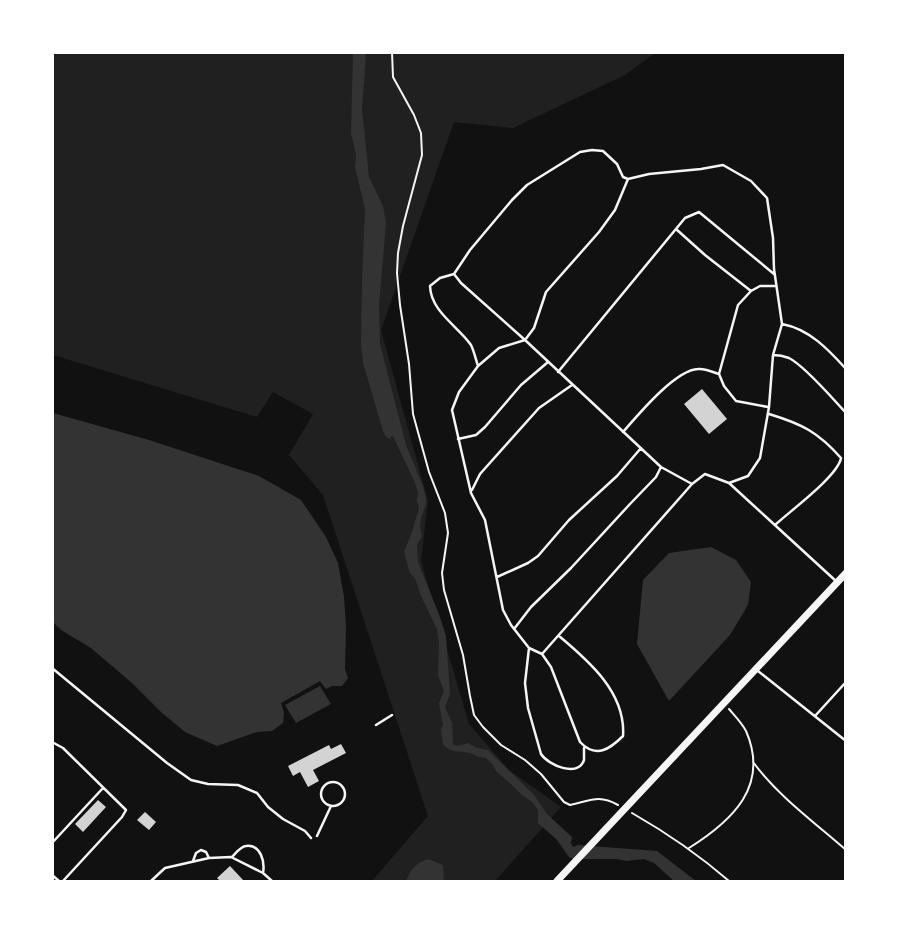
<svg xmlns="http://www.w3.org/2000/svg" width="898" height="934" font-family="'Varela Round',sans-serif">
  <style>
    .green { fill: #202020 }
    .water { fill: #333 }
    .building { fill: #d3d3d3 }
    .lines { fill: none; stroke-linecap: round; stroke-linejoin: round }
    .path { stroke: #f5f5f5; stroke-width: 2 }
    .service { stroke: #f5f5f5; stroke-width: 2.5 }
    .secondary { stroke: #f5f5f5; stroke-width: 7 }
  </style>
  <rect width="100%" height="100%" fill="#111"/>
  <path class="green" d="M52 53H655L625 75 513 128 454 122 381 330 428 501 421 561 469 724 509 770 561 807 495 881H372L428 816 323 495 289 455 313 414 273 392 257 417 53 355Z"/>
  <path class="water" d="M353 53H366L362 109 369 177 383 206 386 223 379 306 380 344 406 445 423 486 426 498V504L421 518 420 527 422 536 417 545 418 562 440 617 446 636 450 694 445 707 452 723 453 744 457 746 468 743 477 748 488 750 534 795 547 814 572 837 571 843 573 847 578 845 657 851 696 881H674L654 863 644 859 626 861 617 859H573L569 857 557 840 538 823V810L532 802 522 795 511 784 496 771 493 765 486 758C479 758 476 755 470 753 457 750 454 755 443 744L441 730 443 725 439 703 444 691 438 675 439 644 437 629 421 596 415 578 410 573 404 552 412 532 419 508 417 500 418 493 415 483 393 436H391V439L386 437 383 431 363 363 361 344 362 279 365 209 355 167 356 155 351 133Z
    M53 413 149 440 259 476 301 500 326 537 338 563 344 597 346 626 345 669 348 678 342 686H332L326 689 320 681 281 703 284 713 283 723 272 731 257 732 217 746 185 732 161 712 132 683 91 648 61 630 53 622Z
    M711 547 736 560 751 582 748 605 730 635 669 701 637 644 643 580 669 553Z
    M320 686 331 704 296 723 285 705Z
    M428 859 443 865 444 876 443 881H406C412 868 413 865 428 859Z"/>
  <path class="building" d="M702 389 727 419 709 434 684 404Z
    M341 744 346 753 313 770 319 781 308 787 300 772 293 776 288 766 329 745 331 749Z
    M98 800 106 807 83 832 75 824Z
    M145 812 156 822 149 830 137 820Z
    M230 866 244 881H217L219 880 217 878Z"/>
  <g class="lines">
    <path class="path" d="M392 52 393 77 414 115 421 133 422 155 403 226 398 253 397 273 400 305 409 364 413 414 429 472 445 513 448 533 442 573 444 590 463 655 470 696 474 715 483 727 501 745 525 760 541 774 564 802 570 805C590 801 598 794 618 805
      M753 762C778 796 814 822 846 850
      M632 813C667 833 699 855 729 881
      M689 848C732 821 770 786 746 731 742 723 735 716 729 709"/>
    <path class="service" d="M676 229 705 255 751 291
      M454 274 461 283 525 340 534 328 546 292 599 232 615 210 628 179 649 174 701 169 723 165 751 181 767 198 773 238 774 269 782 324 773 355 769 407 760 458 748 476 729 483
      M782 324C809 329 828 349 846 369
      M773 355C778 355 784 356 789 358 805 366 833 399 846 413
      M478 366C476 360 474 351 471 345 458 326 431 312 430 286L440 278 454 274 470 250 512 200 527 185 580 152 592 150 603 151 617 164 623 177 628 179
      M558 372 685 218 699 212 774 274
      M768 407 736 401 724 386 719 374 738 305 751 291 760 286H776
      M769 414C802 424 818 432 841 458 838 476 790 511 775 525
      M623 432C638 415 675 370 698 369 705 368 712 372 719 374
      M458 439 476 435 485 427 521 385 548 362
      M692 484 542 654 529 648 511 625 503 610 485 520 471 493 452 410 459 392 478 366 499 348 525 340 661 467 692 484 705 474 729 483 837 582
      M472 490 480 474 539 408 572 385
      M497 577 528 563 538 556 569 520 617 476 641 448
      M514 629 531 607 571 568 630 504 656 477 661 467
      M529 648 525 683 528 708 541 754C548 765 578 778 584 760 584 759 584 749 584 748
      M542 654 551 667 580 742C596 759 610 749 623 736 626 693 589 661 559 636
      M52 668 167 763 191 780 208 784 238 785 257 793 268 807 283 819 305 831 311 838
      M758 671 846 741
      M815 716 846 682
      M376 725 392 715
      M52 742 63 748 126 810 122 817 63 881
      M321 794a12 12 0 1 1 24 0a12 12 0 1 1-24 0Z
      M317 836 331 806
      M52 843 103 788
      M232 857C236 853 241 846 246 846 261 844 265 862 263 873
      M193 861 196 853 201 850 206 852 209 858
      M52 875 59 881
      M151 881 165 868 209 858 231 857 263 873 272 881"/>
    <path class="secondary" d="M557 881 846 573"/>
  </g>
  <rect width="898" height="934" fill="none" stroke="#ffffff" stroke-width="108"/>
</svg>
